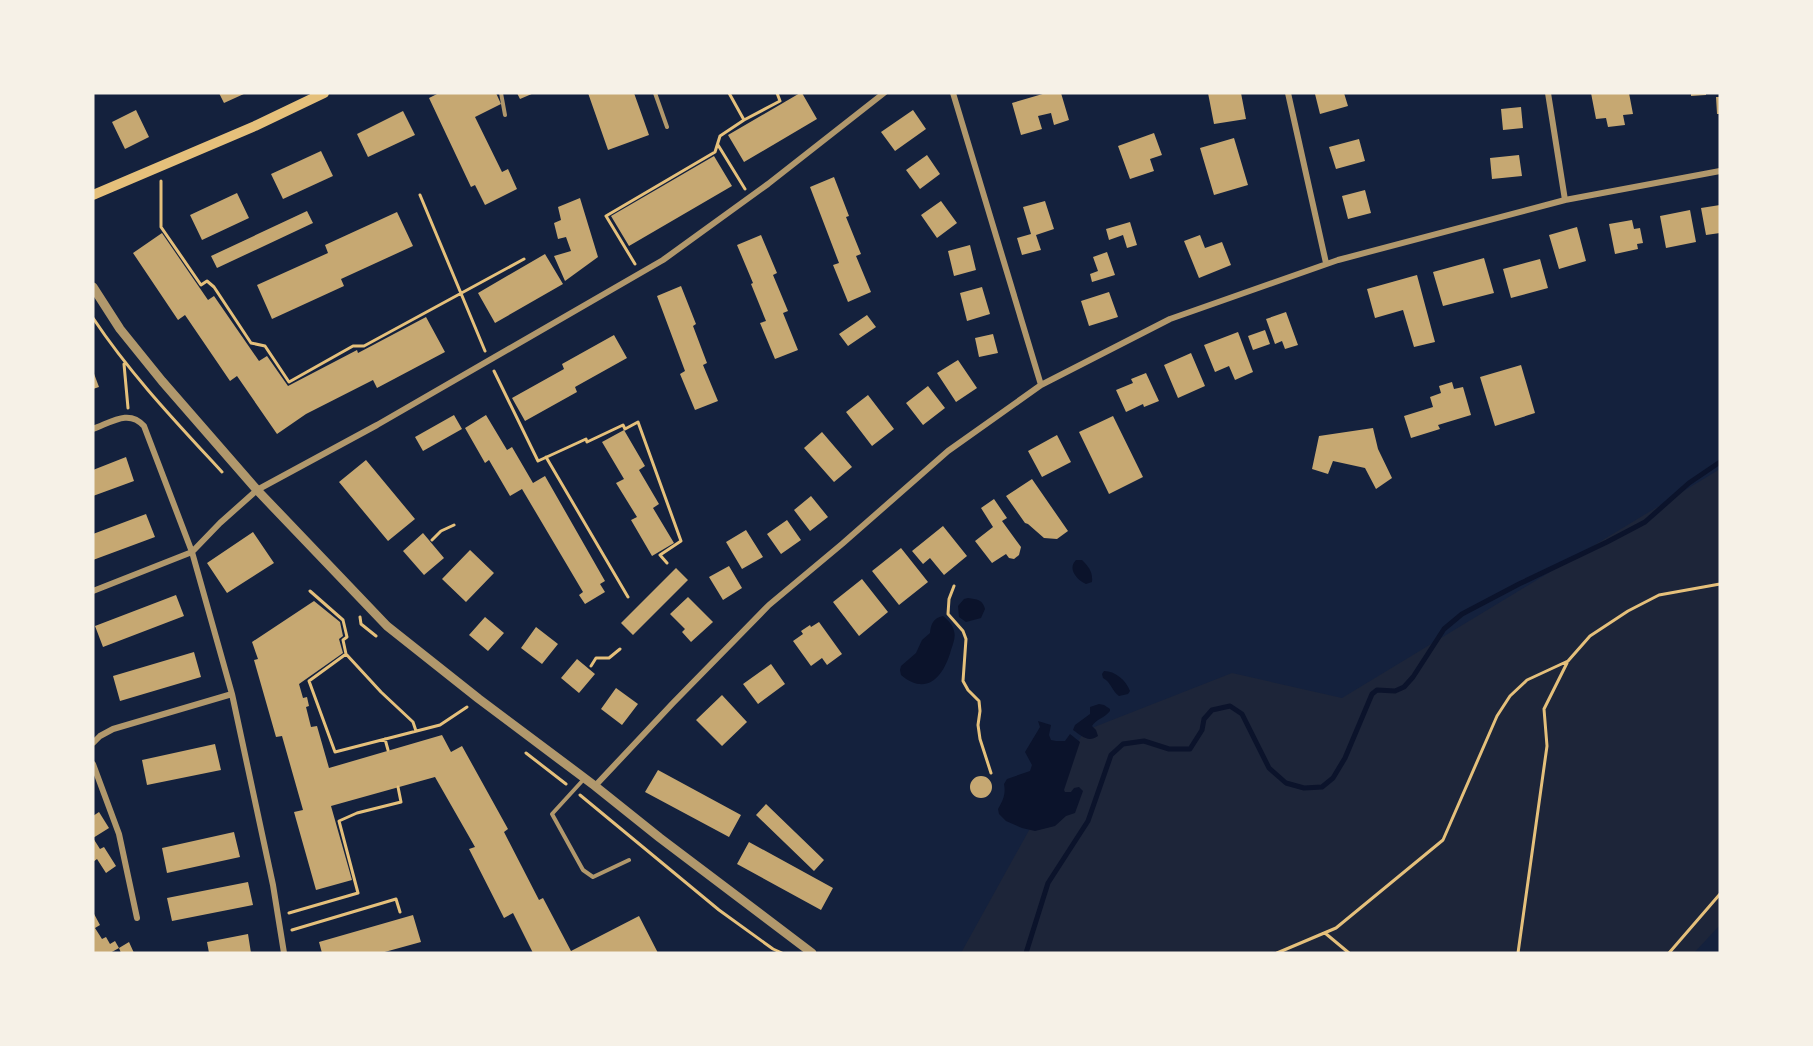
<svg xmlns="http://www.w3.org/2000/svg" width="1813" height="1046" font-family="Mulish,sans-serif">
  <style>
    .green { fill: #1d2539 }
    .water { fill: #0b132b }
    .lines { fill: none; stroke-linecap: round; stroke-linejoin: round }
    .stream { stroke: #0b132b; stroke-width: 5 }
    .building { fill: #c6a872 }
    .path { stroke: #e5c07b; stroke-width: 3 }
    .service { stroke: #b1986c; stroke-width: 4 }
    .minor { stroke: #b1986c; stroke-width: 6 }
    .tertiary { stroke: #b1986c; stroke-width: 9 }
    .secondary { stroke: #e5c07b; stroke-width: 10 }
  </style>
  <rect width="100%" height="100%" fill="#14213d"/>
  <path class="green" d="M1720 469V925L1694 953H961L1084 731 1232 673 1342 698Z"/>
  <path class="water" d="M1076 560H1082C1089 567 1093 572 1092 582L1086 584C1077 580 1067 569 1076 560Z
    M968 598C977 599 983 600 985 609L981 618 966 622 959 617 958 606 964 599Z
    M943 616C948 620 953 625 954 631 956 637 953 644 951 650 944 676 927 697 901 675L900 670 901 666 916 653 922 640 930 633C931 624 933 618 943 616Z
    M1104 671C1115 671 1126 680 1130 691L1128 694 1119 696C1112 691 1111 682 1103 678L1102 674Z
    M1099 704 1104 705 1110 709V711C1105 718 1096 719 1092 726L1096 730 1098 736C1088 743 1082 736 1073 730L1075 725 1090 714V707Z
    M1038 721 1051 725 1049 735 1051 740 1056 741H1065L1070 734 1080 742 1064 790 1065 792H1071L1074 788 1079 787 1083 791 1075 813 1066 816 1055 826 1035 831 1022 828 1006 821 999 814 998 809C1003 800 1006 794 1004 784L1007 779 1030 771 1032 765 1025 752 1040 727Z"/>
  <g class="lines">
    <path class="stream" d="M1026 953 1048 883 1088 821 1111 755 1123 744 1144 741 1169 749H1190L1202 730 1204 719 1212 710 1230 706 1242 714 1269 768 1286 783 1304 788 1322 787 1333 778 1345 758 1372 694 1377 690 1395 691 1404 687 1413 677 1444 629 1462 614 1519 584 1607 542 1645 522 1689 483 1720 462"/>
  </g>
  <path class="building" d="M219 93H246L224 103Z
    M439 93H496L501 104 475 117 502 172 508 169 517 189 485 205 475 185 471 187 429 98Z
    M517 93H534L520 99Z
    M588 93H634L649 135 608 150Z
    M800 93H802L817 119 744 162 728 135Z
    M1046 93H1061L1069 120 1054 125 1051 113 1038 116 1042 129 1021 135 1012 103Z
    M1208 93H1241L1246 119 1214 124Z
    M1320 93H1344L1348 106 1320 114 1315 94Z
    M1591 93H1629L1633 114 1623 115 1625 125 1608 127 1606 118 1596 119Z
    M1691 93H1706V95L1691 96Z
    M1716 97H1720V114H1717Z
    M1521 107 1523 128 1503 130 1501 109Z
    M136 110 149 137 125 149 112 122Z
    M913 110 926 129 895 151 881 132Z
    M403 111 415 135 368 157 357 134Z
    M1154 133 1162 155 1150 159 1154 171 1130 179 1118 146Z
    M1234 138 1248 185 1214 195 1200 148Z
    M1359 139 1365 161 1336 169 1329 147Z
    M321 151 333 176 283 199 271 174Z
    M927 155 940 174 920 189 906 170Z
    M1519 155 1522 176 1492 179 1490 158Z
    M714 156 732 186 629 246 611 216Z
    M834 177 849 216 846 217 861 254 856 256 871 292 848 302 833 265 839 263 810 187Z
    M1365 190 1371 213 1348 219 1342 196Z
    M237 193 249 218 202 240 190 215Z
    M580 198 598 257 565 281 554 256 571 251 566 237 558 239 554 223 561 220 558 207Z
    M941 201 957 223 937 238 921 215Z
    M1045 201 1054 229 1036 235 1041 250 1022 255 1017 238 1031 234 1023 207Z
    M1720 205V233L1706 235 1701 208Z
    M1690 210 1696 242 1666 248 1660 216Z
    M307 211 313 223 217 268 211 256Z
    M397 212 413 246 341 279 344 286 272 319 257 285 328 253 325 245Z
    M1632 220 1634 229 1640 228 1643 243 1637 244 1638 249 1615 254 1609 224Z
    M1130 222 1137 245 1127 248 1123 235 1109 240 1106 229Z
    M1577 227 1586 261 1559 269 1549 235Z
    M162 233 208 300 214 296 259 361 267 356 288 386 357 350 358 353 426 317 445 352 377 388 373 380 306 414 277 434 237 376 230 381 185 315 178 320 133 253Z
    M761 235 777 273 773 275 788 311 783 313 798 350 775 359 760 323 766 321 751 284 753 283 737 245Z
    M1200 235 1205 248 1222 242 1231 265 1199 278 1184 241Z
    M970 245 976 270 954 276 948 251Z
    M1107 252 1115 275 1092 282 1090 274 1098 271 1093 257Z
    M545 254 563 284 495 323 478 293Z
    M1484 258 1494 293 1443 306 1433 272Z
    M1540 259 1548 288 1511 298 1503 269Z
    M1417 275 1435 342 1414 347 1403 310 1375 318 1367 289Z
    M681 286 696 324 693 326 707 363 703 365 718 401 695 410 680 374 685 371 657 296Z
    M982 287 990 314 967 321 960 293Z
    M1109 292 1118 317 1089 326 1081 301Z
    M1286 312 1298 345 1285 349 1282 341 1275 344 1266 319Z
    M867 315 876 327 848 346 839 334Z
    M1265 330 1270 344 1253 350 1248 336Z
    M1238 332 1253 372 1235 380 1229 366 1215 372 1204 345Z
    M993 334 998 353 979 357 975 338Z
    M614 335 627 358 575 387 577 392 525 421 512 398 564 369 562 364Z
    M1191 353 1205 386 1178 398 1164 365Z
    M958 360 977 388 956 402 937 373Z
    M1521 365 1535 413 1495 426 1480 377Z
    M93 371 99 387 93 389Z
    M1146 373 1159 401 1144 407 1143 404 1126 412 1116 390 1133 383 1131 379Z
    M1452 382 1454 389 1463 387 1471 415 1438 425 1440 429 1411 438 1404 416 1433 407 1430 397 1441 393 1439 386Z
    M928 386 945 408 923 425 906 403Z
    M868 395 894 429 872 446 846 412Z
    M454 415 462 429 423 451 415 437Z
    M486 415 507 450 512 447 533 483 545 476 605 581 600 584 605 592 585 604 579 595 583 592 522 489 510 496 489 460 485 463 465 428Z
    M1113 416 1143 477 1109 494 1079 432Z
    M1373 428 1378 449 1392 478 1376 489 1365 468 1333 461 1328 474 1312 469 1319 436Z
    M624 430 645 466 639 470 659 504 653 508 674 543 652 556 631 520 637 517 616 483 624 479 602 442Z
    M822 432 852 467 834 482 804 448Z
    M1057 435 1071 462 1042 477 1028 451Z
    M126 457 134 481 93 496V470Z
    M366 460 415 519 388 541 339 482Z
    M1032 479 1068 531 1057 539 1044 538 1028 524 1025 523 1006 496Z
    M811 496 828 517 810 531 794 510Z
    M994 499 1007 518 1002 521 1021 547 1019 555 1014 559 1009 558 1006 554 992 563 975 541 993 527 981 508Z
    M146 514 155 537 93 560V534Z
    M787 520 801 540 781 554 767 534Z
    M943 526 967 556 944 575 930 558 923 564 912 551Z
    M746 530 763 557 742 569 726 542Z
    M253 532 274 563 227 593 207 563Z
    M423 533 444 558 424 575 403 551Z
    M901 548 928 582 899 605 872 571Z
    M470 550 494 573 466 602 442 579Z
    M729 566 742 588 723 600 709 577Z
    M676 568 688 580 633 635 621 623Z
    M862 579 888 612 859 636 833 602Z
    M176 595 184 616 103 647 95 626Z
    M688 597 713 622 691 642 682 632 685 629 670 614Z
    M314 601 340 622 343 636 339 639 343 653 299 684 303 698 307 697 309 706 306 707 311 727 317 726 329 768 442 735 451 752 462 746 508 829 504 832 539 900 543 898 571 951 639 916 658 953H533L513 913 504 918 469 849 475 847 435 777 331 806 352 880 316 890 294 812 303 810 282 736 276 737 254 660 258 659 252 642Z
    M485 617 504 633 488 651 469 635Z
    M819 622 842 654 827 665 822 658 811 666 793 641 803 634 801 631 810 625 811 627Z
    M536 627 558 644 542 664 521 648Z
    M194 652 201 677 120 701 113 676Z
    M577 659 595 674 579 693 561 678Z
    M771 664 785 684 758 704 743 684Z
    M616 688 638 704 622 725 601 709Z
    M722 695 747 722 722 746 696 720Z
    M215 744 221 770 147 785 142 760Z
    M658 770 741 815 729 837 645 792Z
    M970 787a11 11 0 1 1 22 0a11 11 0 1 1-22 0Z
    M766 804 824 860 814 871 756 815Z
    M99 812 109 828 93 838V816Z
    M234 832 240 857 167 873 162 848Z
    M93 838 100 849 104 847 116 866 106 873 97 859 93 862Z
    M749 842 833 888 821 910 737 864Z
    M248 882 253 905 172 921 167 898Z
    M93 912 100 925 95 928 102 939 106 937 110 944 115 941 119 948 129 942 134 953H121L119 948 110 953H93Z
    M413 915 421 942 381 953H322L319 942Z
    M248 934 251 953H209L207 942Z"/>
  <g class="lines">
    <path class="path" d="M729 93 744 120 780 101 777 93
      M718 145 745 189
      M161 181V227L201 285 207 281 214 287 251 343 265 346 289 382 353 346H364L524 259
      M420 195 485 351
      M635 264 606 216 715 152 720 136 744 120
      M93 318C131 375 176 422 222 472
      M124 364 128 408
      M494 371 538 461 586 439 587 442 623 425 625 429 638 422 681 541 660 555 667 563
      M546 457 628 597
      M432 540 441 531 454 525
      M954 586 949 599 948 614 963 631 966 639 963 681 968 690 979 701 980 711 978 725 980 739 991 773
      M310 591 343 620 347 637 343 640 346 654
      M360 617 361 624 376 636
      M591 666 596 658H609L620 649
      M416 731 413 722 381 692 346 654 309 681 335 752 440 725 467 707
      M385 739 388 750
      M526 753 566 784
      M580 795 719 910 773 949 782 953
      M289 913 358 893 339 821 357 813 401 802 398 787
      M292 930 396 899 400 912
      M1325 933 1349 953
      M1277 953 1336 928 1443 840 1497 716 1510 696 1527 680 1568 661 1590 636 1628 611 1659 595 1720 584
      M1518 953 1547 746 1544 709 1567 663
      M1669 953 1720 894"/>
    <path class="service" d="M501 93 505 115
      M655 93 667 127
      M584 779 552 814 583 870 593 877 629 860"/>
    <path class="minor" d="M953 93 1041 385
      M1288 93 1326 263
      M1548 93 1565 200
      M93 429C112 422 129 409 144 426L192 552 93 591
      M93 743 100 736 113 729 232 694
      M93 764 119 834 137 918
      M595 786 673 703 769 605 842 544 948 451 1041 385 1170 319 1338 260 1565 200 1720 171
      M284 953 273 885 232 694 192 552 220 523 257 490 377 425 663 260 768 184 884 93"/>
    <path class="tertiary" d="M93 287 120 329 162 381 257 490 387 626 479 699 595 786 660 838 812 953"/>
    <path class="secondary" d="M93 195 255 126 324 93"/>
  </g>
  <rect width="1813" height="1046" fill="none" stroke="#f6f1e7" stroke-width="189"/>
</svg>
